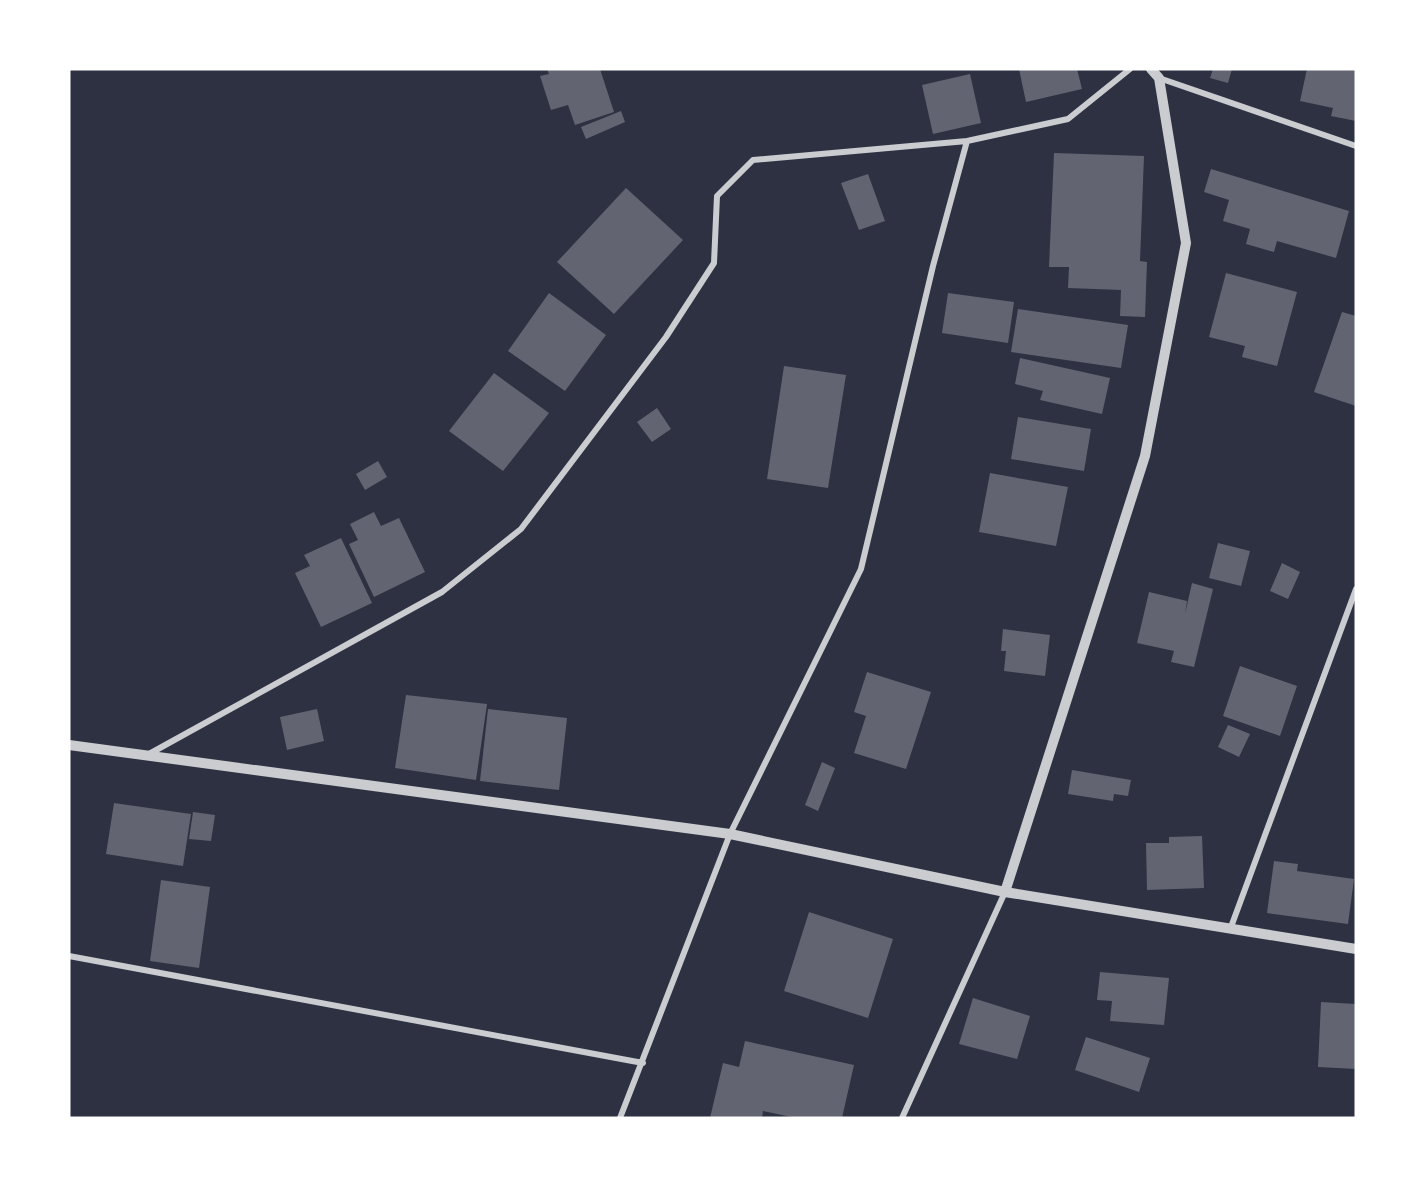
<svg xmlns="http://www.w3.org/2000/svg" width="1425" height="1187" font-family="Montserrat,sans-serif">
  <style>
    .building { fill: #626471 }
    .lines { fill: none; stroke-linecap: round; stroke-linejoin: round }
    .minor { stroke: #caccd0; stroke-width: 6 }
    .tertiary { stroke: #caccd0; stroke-width: 10 }
  </style>
  <rect width="100%" height="100%" fill="#2d3142"/>
  <path class="building" d="M547 69H600L614 112 575 125 568 105 551 110 540 76 549 74Z
    M1019 69H1077L1082 89 1026 102Z
    M1213 69H1232L1228 83 1210 78Z
    M1307 69H1356V121L1331 116 1333 108 1300 101Z
    M970 74 981 123 933 134 922 85Z
    M621 111 625 122 586 139 581 127Z
    M1054 153 1144 156 1140 261 1147 262 1145 317 1120 316 1121 290 1068 288 1069 267H1049Z
    M1211 169 1349 211 1336 258 1277 241 1274 252 1246 244 1250 229 1223 221 1229 200 1204 192Z
    M868 174 885 221 859 230 841 183Z
    M626 188 683 240 614 314 557 262Z
    M1226 273 1297 292 1277 366 1242 357 1245 346 1209 337Z
    M549 293 606 335 565 391 508 351Z
    M948 293 1014 302 1008 343 942 333Z
    M1018 309 1128 325 1121 368 1011 352Z
    M1342 312 1356 316V406L1314 392Z
    M1020 358 1110 378 1102 414 1040 400 1043 391 1015 384Z
    M784 366 846 375 828 488 767 479Z
    M494 373 549 413 503 471 449 431Z
    M657 408 671 429 652 442 637 422Z
    M1018 417 1091 429 1084 471 1011 459Z
    M378 461 387 477 365 490 356 474Z
    M990 473 1068 487 1056 546 979 532Z
    M374 512 381 526 399 518 425 572 374 597 349 544 358 540 350 524Z
    M341 538 372 603 321 627 295 573 310 566 304 555Z
    M1218 543 1250 551 1241 586 1209 578Z
    M1282 563 1300 572 1288 599 1270 591Z
    M1192 583 1213 589 1194 667 1171 662 1174 651 1137 643 1149 592 1187 601 1185 614Z
    M1003 629 1050 635 1045 676 1004 671 1006 651H1001Z
    M1240 666 1297 686 1280 736 1223 716Z
    M867 672 931 692 906 769 854 753 866 716 854 712Z
    M406 695 487 704 476 780 395 768Z
    M317 709 324 741 287 750 280 717Z
    M488 709 567 718 559 790 480 781Z
    M1228 725 1250 734 1239 757 1218 747Z
    M822 762 835 768 818 811 805 805Z
    M1072 770 1131 780 1128 796 1114 794 1113 801 1068 794Z
    M114 803 191 814 183 866 106 854Z
    M193 812 215 815 211 841 189 839Z
    M1202 836 1204 888 1147 890 1146 843H1169V837Z
    M1274 861 1298 864 1297 871 1354 879 1348 924 1267 913Z
    M161 880 210 887 199 968 150 961Z
    M809 912 893 939 868 1018 784 991Z
    M1100 972 1169 978 1164 1025 1110 1021 1112 1001 1097 1000Z
    M973 998 1030 1016 1017 1059 959 1044Z
    M1321 1002 1356 1004V1069L1318 1067Z
    M1086 1037 1150 1058 1139 1092 1075 1070Z
    M745 1041 854 1065 842 1118H796L763 1111 762 1118H710L723 1063 739 1067Z"/>
  <g class="lines">
    <path class="minor" d="M1159 78 1356 146
      M149 754 442 592 521 529 666 337 714 263 717 196 753 160 967 141 1068 119 1130 69
      M1231 927 1356 589
      M69 956 643 1063
      M620 1118 730 834 861 569 933 266 967 141
      M902 1118 1005 892"/>
    <path class="tertiary" d="M69 745 730 834 1005 892 1356 949
      M1005 892 1145 456 1186 243 1159 78 1151 69"/>
  </g>
  <rect width="1425" height="1187" fill="none" stroke="#ffffff" stroke-width="141"/>
</svg>
